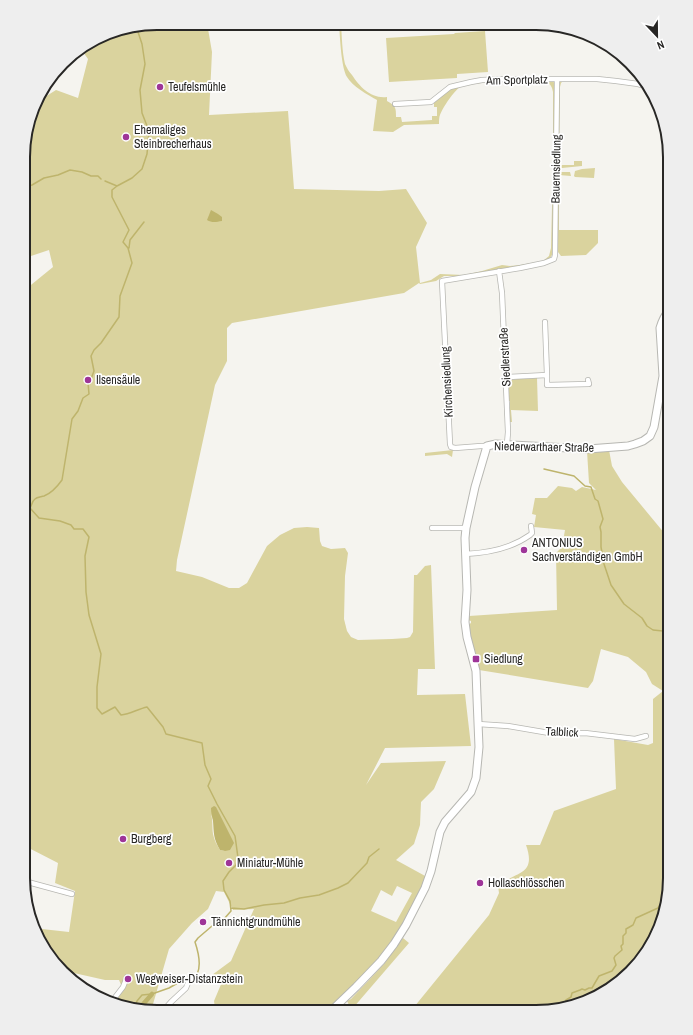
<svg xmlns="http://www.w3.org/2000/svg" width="693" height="1035" font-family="'Archivo Narrow',sans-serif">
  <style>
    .green { fill: #dad39e; fill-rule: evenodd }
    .water { fill: #beb46c }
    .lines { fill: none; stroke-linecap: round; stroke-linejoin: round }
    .stream { stroke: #beb46c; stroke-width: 1.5 }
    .canal { stroke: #beb46c; stroke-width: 4.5 }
    .street-casing { stroke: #b7b7b2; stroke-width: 6 }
    .secondary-casing { stroke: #b7b7b2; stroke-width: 9 }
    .street { stroke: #fff; stroke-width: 4.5 }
    .secondary { stroke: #fff; stroke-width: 7 }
    .poi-dot { fill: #9e3598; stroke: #fff; stroke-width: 1.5 }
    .labels { text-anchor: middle; stroke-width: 3.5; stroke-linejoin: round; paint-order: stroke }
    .street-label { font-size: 12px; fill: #282725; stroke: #fff }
    .poi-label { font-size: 12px; fill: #282725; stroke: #fff; text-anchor: start }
    .rim { fill: none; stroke: #282725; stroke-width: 2 }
  </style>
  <rect width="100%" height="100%" fill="#f5f4ef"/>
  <path class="green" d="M157 23H207L212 52 209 115 288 111 294 189 379 191 406 189 427 223 416 247 420 283 431 280 440 274 464 275 482 271 502 265 510 266 520 265 543 261 549 256 551 248 553 166V92C552 87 551 84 546 82 535 78 471 82 460 87 454 91 443 107 440 115 439 117 439 121 439 124L404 125 393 132 373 131 377 100C368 95 352 86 347 77 341 67 340 36 339 24H341C342 37 342 51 345 64 347 68 349 72 352 75 360 87 371 99 387 97V101C396 106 396 108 396 117H401L402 122 432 120V116H437V107H434V103L450 89 459 86 491 80H550L555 83V92L554 250C552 256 550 259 544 262L465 276H444L436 281 420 284 419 283 404 293 232 323 227 328V361L215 385 177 560 176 571 202 577 229 588H239L247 583 267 546 280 535 294 528 307 527 319 528 320 541 322 546 331 549 345 548 348 553 345 576 344 619 347 631 351 637 358 640 392 639 407 638 410 637 413 632 414 575H417L425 566 431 565 435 669H418L417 695 465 694 471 746 385 748 366 785 381 763 446 761 434 789 421 802 420 825 414 844 396 860 427 877 419 894 392 943 380 958 327 1011H214L215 1008 214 1001 222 982 212 975 231 961 254 909 233 910 224 892 216 891 208 909 192 923 169 949 151 1011H139L114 1001 122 987 119 980H105L65 971 33 930V928L69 932 75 891 55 883 58 863 23 845 24 294 26 289 53 267 49 250 31 256 24 255V139L37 102 56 90 78 98 88 59 81 49 113 30ZM211 814 225 851 220 850C217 845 214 840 213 834 212 827 213 821 211 814ZM397 886 412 893 396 922 371 911 381 890 392 896Z
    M485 31 488 72 457 74V78L389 82 386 38 454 34 455 33Z
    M563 80H568V81H563L561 83 560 87 559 165H574V161H582V166L562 168 558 166V85L559 83Z
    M595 168 594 178 575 177 574 176 575 171 582 169Z
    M560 172H570L571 176 559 175V230H598V243L586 255 561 256 558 252 557 230 558 173Z
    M537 378 538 411 511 410 512 422H510L509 407H510V401H508L507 380 518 379Z
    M453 450 452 457 447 454 425 456V453Z
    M609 450 612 466 622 482 670 540V887L660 929 643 960 588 1002 537 1012H410L489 915 499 893 498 886C515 871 537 876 526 845H540L554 811 616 789 614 739 648 745 653 743V699L663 691 652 684 646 672 628 657 601 649 593 681 588 688 479 670 470 637 468 625 471 623V621L468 620 469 616 557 610 556 553 562 547 565 530 534 527 536 515 532 514 535 498H547L558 486 572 488 576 491 582 487 596 490 589 483 587 451Z
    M670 477V505L666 499 664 478Z
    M403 938 409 943 353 1008 349 1005 347 1001 351 999 384 964Z"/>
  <path class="water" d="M211 210 218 214 222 217V221C216 222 212 223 207 220Z
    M214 806 216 807 234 843 230 850 225 851 220 850C213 838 214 833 213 821 212 816 211 813 211 808Z"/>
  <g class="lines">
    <path class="stream" d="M135 27 138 32 142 44 145 64 140 90 142 113 149 131 147 154 142 169 132 178 117 186 112 190V197L129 230 123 242 128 248 132 263 120 296 119 317 101 343 94 350 91 356 94 371 91 379 88 383 89 394 83 398 78 411 72 419 62 480C57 487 52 493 44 496 41 497 37 497 35 499 32 501 32 505 30 508L39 518 60 521 71 525 74 529H83L89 537 85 556 86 592 89 615 101 654 97 687V708L102 714 115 707 121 715C130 714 138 709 147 707L163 727 166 734 202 743 205 765 211 779 208 786 217 804 235 836 236 843 238 858 236 865 229 872 223 881 224 890 230 901 231 911 224 919 212 926 198 938 195 942C199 954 204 973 191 981
      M105 181 117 186
      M24 187 32 185 44 178 58 175 70 170 82 172 91 176H98L101 179
      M24 202 27 186
      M129 248 130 240 144 222
      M544 469 574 476 585 486 591 487 595 499 598 501 603 519 600 527 601 532V547L604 564 611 585 624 604 642 618 647 626 653 630 663 631 670 636
      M24 509 30 508
      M231 908 244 909 264 905 284 903 300 898 319 895 338 888 348 883 367 863 369 857 379 849
      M558 1008 565 1004 566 1000 571 997 572 993 580 990 582 989 585 990 589 988H592L599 976 612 971 616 965 614 958 615 956 622 950 621 946 623 944V936L626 933V929L633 925 636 918 658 908 661 903H666
      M134 1009 137 1001 142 995 152 994 169 988 183 980 187 981"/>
    <path class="canal" d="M138 1010 152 994"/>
    <g class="street-casing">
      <path id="street" d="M395 104 431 102 450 87 471 82 482 80 508 79H597L616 81 638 84 645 86
        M499 271 502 293 508 432 507 444
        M547 375V385L589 384 588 380
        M506 377 547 375 545 322
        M487 446H481L455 448 451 447 450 444 442 281 520 268 544 263 554 259 555 255 557 79
        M432 528H466
        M465 554C488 553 512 548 530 535L532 533 531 526
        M478 724 508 726 555 734 585 733 635 739 646 736
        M24 881 72 894
        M113 1000 123 987 127 977
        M163 1011 171 1002 186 988 191 975"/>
    </g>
    <g class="secondary-casing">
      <path id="secondary" d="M331 1011 356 987 381 961 394 944 406 925 425 888 431 871 440 832 445 822 471 792 476 778 479 747 477 698 476 671 467 637 465 622 467 590 465 538 466 528 475 487 487 446 496 444 569 448 588 449 628 446 635 444 643 441 650 436 654 427 663 376 660 328C662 321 665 315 670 309"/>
    </g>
    <use href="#street" class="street"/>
    <use href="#secondary" class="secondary"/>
  </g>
  <g class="poi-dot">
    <circle cx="160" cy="87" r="4"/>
    <circle cx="126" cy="137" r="4"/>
    <circle cx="88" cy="380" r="4"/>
    <circle cx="524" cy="550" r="4"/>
    <rect x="472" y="655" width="8" height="8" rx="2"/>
    <circle cx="123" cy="839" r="4"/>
    <circle cx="229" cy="863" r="4"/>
    <circle cx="480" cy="883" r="4"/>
    <circle cx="203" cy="922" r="4"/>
    <circle cx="128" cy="979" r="4"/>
  </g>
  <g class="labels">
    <g class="street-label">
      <text transform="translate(517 80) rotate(-1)" y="4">Am Sportplatz</text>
      <text transform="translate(556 169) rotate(-89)" y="4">Bauernsiedlung</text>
      <text transform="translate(505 357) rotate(-93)" y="4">Siedlerstraße</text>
      <text transform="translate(447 382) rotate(-93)" y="4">Kirchensiedlung</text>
      <text transform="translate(544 447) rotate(1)" y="4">Niederwarthaer Straße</text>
      <text transform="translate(562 732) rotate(3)" y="4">Talblick</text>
    </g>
    <g class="poi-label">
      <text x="168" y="91">Teufelsmühle</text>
      <text x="134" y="134">Ehemaliges<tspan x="134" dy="14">Steinbrecherhaus</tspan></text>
      <text x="96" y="384">Ilsensäule</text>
      <text x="532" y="547">ANTONIUS<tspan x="532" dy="14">Sachverständigen GmbH</tspan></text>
      <text x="484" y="663">Siedlung</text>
      <text x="131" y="843">Burgberg</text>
      <text x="237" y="867">Miniatur-Mühle</text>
      <text x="488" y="887">Hollaschlösschen</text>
      <text x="211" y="926">Tännichtgrundmühle</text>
      <text x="136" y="983">Wegweiser-Distanzstein</text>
    </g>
  </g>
  <path d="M0 0H693V1035H0ZM157 30H536A127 127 0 0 1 663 157V878A127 127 0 0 1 536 1005H157A127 127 0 0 1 30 878V157A127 127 0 0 1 157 30Z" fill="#eee" fill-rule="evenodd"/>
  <path class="rim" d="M157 30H536A127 127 0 0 1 663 157V878A127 127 0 0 1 536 1005H157A127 127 0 0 1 30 878V157A127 127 0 0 1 157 30Z"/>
  <g transform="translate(657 36) rotate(158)" stroke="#ffffff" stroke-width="3" paint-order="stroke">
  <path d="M0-3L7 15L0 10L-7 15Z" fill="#282725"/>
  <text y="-6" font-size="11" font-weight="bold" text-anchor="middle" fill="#282725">N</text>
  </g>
</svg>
